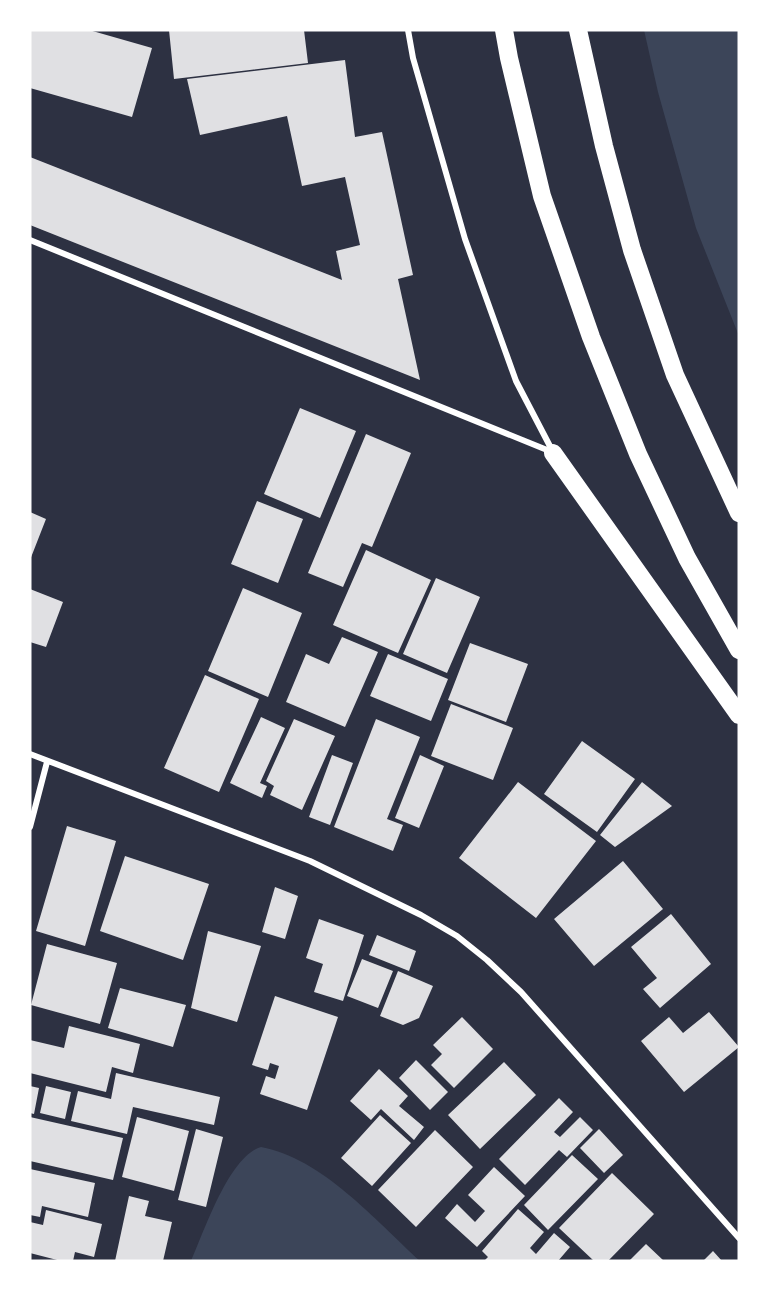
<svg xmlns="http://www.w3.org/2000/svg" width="769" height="1291" font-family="Raleway,sans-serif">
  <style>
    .green { fill: #3c4559 }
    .building { fill: #e0e0e3 }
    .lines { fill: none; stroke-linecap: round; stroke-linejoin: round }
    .minor { stroke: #fff; stroke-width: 6 }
    .motorway { stroke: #fff; stroke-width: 18 }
  </style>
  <rect width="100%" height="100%" fill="#2d3142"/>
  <path class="green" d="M644 30H739V336L696 228 658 92Z
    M261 1147C322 1158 376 1221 420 1261H191C204 1232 229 1156 261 1147Z"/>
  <path class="building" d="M30 30H89L152 48 132 117 30 88Z
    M169 30H304L308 63 174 79Z
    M345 60 355 137 382 132 413 275 398 279 420 380 30 225V157L342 280 336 251 360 245 345 177 302 186 287 116 200 135 187 79Z
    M300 408 356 431 320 518 264 494Z
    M366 434 411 453 372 547 362 543 343 587 308 573Z
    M257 501 303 519 278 583 231 564Z
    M30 512 46 519 30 560Z
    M366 550 431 580 398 653 333 625Z
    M436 578 480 597 447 673 403 654Z
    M243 588 302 613 268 697 208 671Z
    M30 589 63 602 46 647 30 642Z
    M342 637 378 652 345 727 286 702 306 654 329 664Z
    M470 643 528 664 506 722 448 700Z
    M388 654 448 679 431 721 370 696Z
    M205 675 259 699 219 792 164 768Z
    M451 704 513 728 493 780 431 756Z
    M261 717 285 728 260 783 267 786 262 798 230 783Z
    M294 719 335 736 302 810 270 795 274 786 266 781Z
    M376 719 420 737 387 819 403 825 393 851 334 827Z
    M582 741 635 779 597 832 544 794Z
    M332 755 353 763 330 825 309 817Z
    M420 755 444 766 419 828 395 818Z
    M518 782 596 841 536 918 459 858Z
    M642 782 672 806 615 847 600 835Z
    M67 826 116 841 85 946 36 931Z
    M125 856 209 884 183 960 100 931Z
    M623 861 663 909 594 966 554 919Z
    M275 887 298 896 285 939 262 932Z
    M671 914 711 964 660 1008 643 989 657 978 631 947Z
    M319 919 364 935 343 1001 314 992 323 964 306 958Z
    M208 931 261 946 237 1022 191 1008Z
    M377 935 416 951 409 971 369 955Z
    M47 944 117 963 100 1024 31 1005Z
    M362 959 393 971 378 1008 347 996Z
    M398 971 433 986 419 1018 403 1025 380 1016Z
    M120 988 186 1005 173 1047 108 1028Z
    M275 996 338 1017 307 1110 260 1094 266 1076 275 1079 279 1066 270 1063 268 1070 252 1065Z
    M709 1012 739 1047 684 1092 641 1041 669 1017 683 1033Z
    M462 1017 493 1049 454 1088 431 1065 442 1054 433 1045Z
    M69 1026 140 1044 133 1073 112 1067 106 1092 30 1073V1040L64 1048Z
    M416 1060 448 1092 430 1110 399 1078Z
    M504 1062 536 1095 480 1149 448 1115Z
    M379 1069 408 1096 399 1106 424 1127 414 1140 381 1109 371 1120 350 1101Z
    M116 1073 220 1097 214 1125 133 1107 127 1134 71 1121 78 1091 111 1099Z
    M30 1086 39 1088 34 1114 30 1113Z
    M46 1086 71 1092 65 1119 40 1113Z
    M559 1098 573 1112 554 1132 560 1137 580 1117 593 1130 567 1157 559 1150 525 1185 499 1159Z
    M380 1115 411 1143 372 1186 341 1158Z
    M30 1117 123 1138 113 1180 30 1161Z
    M137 1117 189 1131 174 1191 122 1177Z
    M196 1129 223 1137 206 1207 178 1200Z
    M599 1129 623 1155 604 1173 580 1148Z
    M435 1130 473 1167 416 1227 378 1190Z
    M572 1155 598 1179 548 1230 524 1205Z
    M494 1167 525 1196 477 1247 445 1218 457 1204 475 1222 485 1211 468 1195Z
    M30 1169 95 1183 88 1217 42 1206 40 1217 30 1215Z
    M612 1173 654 1214 608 1261H594L559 1228Z
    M129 1196 149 1201 145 1216 172 1222 163 1261H115Z
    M518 1209 544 1232 530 1248 536 1254 554 1233 570 1247 558 1261H484L488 1257 482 1251Z
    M46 1210 102 1224 94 1257 75 1252 73 1261H61L30 1253V1222L43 1225Z
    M646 1244 664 1261H629Z
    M713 1251 722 1261H703Z"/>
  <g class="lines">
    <path class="minor" d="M408 30 413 58 465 239 516 381 553 452
      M30 240 552 452
      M30 754 310 861 421 915 457 936 487 960 521 992 739 1238
      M30 827 47 762"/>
    <path class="motorway" d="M504 30 509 58 542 196 591 337 638 454 687 558 739 650
      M578 30 604 146 632 250 675 375 739 513
      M553 453 739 715"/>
  </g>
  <rect width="769" height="1291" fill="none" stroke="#ffffff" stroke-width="63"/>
</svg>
